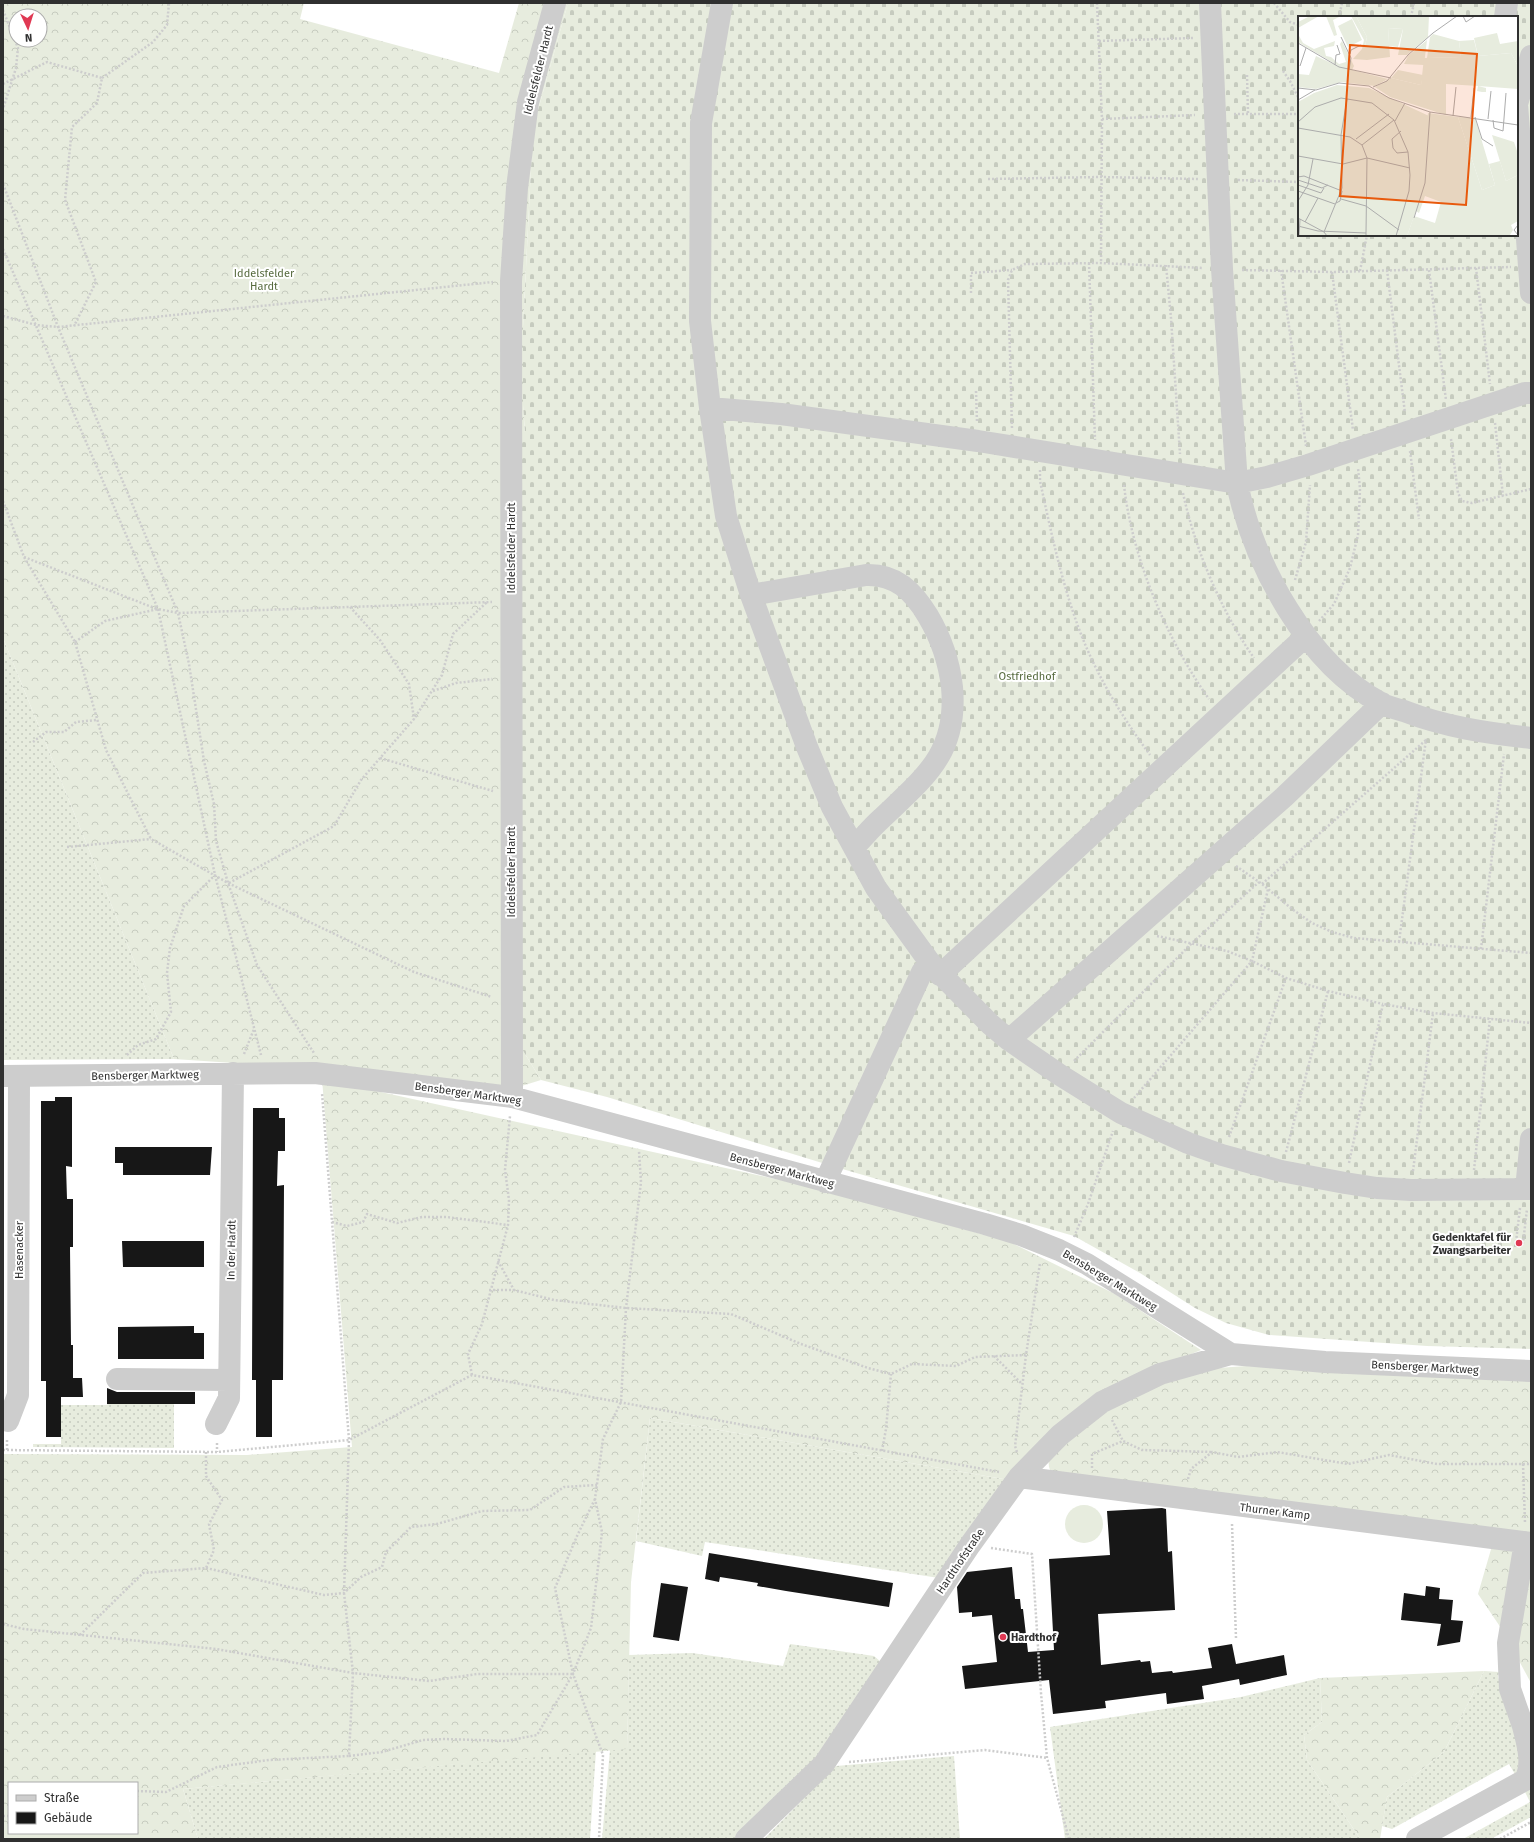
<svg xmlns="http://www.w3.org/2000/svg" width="1534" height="1842" font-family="'Fira Sans',sans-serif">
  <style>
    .grass { fill: url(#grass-dots) }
    .forest { fill: url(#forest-crowns); fill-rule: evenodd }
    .cemetery { fill: url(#cemetery-stones); fill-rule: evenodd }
    .garden { fill: #e7ecde }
    .building { fill: #171717 }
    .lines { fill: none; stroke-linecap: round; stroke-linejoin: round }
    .path { stroke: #cdcdcd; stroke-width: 2.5; stroke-dasharray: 2 2; stroke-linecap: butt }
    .minor { stroke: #cdcdcd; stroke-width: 22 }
    .poi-dot { fill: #e03953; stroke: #fff; stroke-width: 1.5 }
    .labels { text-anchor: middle; stroke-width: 4; stroke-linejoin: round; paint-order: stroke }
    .street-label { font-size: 11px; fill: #303030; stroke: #fff }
    .park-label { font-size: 11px; fill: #566a3e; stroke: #fff }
    .poi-label { font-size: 11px; font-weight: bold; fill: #303030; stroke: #fff; text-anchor: end }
    .inset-road { fill: none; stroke: #acacac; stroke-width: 1 }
    .view { fill: #e8590c; fill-opacity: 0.15; stroke: #e8590c; stroke-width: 2 }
    .inset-edge { fill: none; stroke: #303030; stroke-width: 2 }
  </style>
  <defs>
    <pattern id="grass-dots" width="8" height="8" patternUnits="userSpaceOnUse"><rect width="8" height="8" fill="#e7ecde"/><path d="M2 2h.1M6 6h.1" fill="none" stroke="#c6cbbf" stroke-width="1.8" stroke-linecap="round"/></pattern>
    <pattern id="forest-crowns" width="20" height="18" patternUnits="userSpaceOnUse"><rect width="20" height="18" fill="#e7ecde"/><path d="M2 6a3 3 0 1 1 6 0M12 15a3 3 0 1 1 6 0" fill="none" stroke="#c6cbbf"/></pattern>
    <pattern id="cemetery-stones" width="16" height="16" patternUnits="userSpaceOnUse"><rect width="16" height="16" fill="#e7ecde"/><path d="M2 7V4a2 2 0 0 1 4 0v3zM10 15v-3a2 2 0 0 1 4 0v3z" fill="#c6cbbf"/></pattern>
  </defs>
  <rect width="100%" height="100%" fill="#fff"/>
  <path class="grass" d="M3 638 174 1059 3 1060Z
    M108 1403H174V1448L33 1447V1444H61V1405H107Z
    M650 1418 1009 1480 939 1578 705 1542 702 1556 636 1541Z
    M790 1644 874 1656 881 1662 825 1751 741 1839H602L610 1750 627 1748 629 1655 692 1653 783 1666Z
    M1484 1671 1499 1672 1498 1677 1522 1745V1752L1516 1776 1509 1764 1392 1829 1382 1826 1387 1797 1444 1752Z
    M1320 1678 1322 1722 1304 1735 1307 1760 1359 1837V1839H1065L1050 1727 1241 1697Z
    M596 1751 590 1839H198L183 1789Z
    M954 1756 960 1839H764L836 1766Z
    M1527 1787 1531 1789V1817L1491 1839H1463L1530 1802 1524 1790Z"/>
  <path class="forest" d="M3 3H304L300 19 499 73 519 3H568L533 128 523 327V405L525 433H522V1049L541 1080 506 1091 321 1069 174 1059 3 638ZM16 16H40V40H16Z
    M322 1079 821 1189 1010 1242 1115 1294 1201 1350 1141 1375 1009 1480 650 1418 631 1582 627 1749 183 1789 198 1839H3V1454L247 1455 352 1447ZM9 1783H137V1833H9Z
    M1246 1366 1531 1379V1538L1053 1476C1048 1467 1047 1463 1052 1454L1122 1399 1204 1369Z
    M1494 1539 1531 1546V1683L1503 1631 1478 1594Z
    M1484 1671 1444 1752 1387 1797 1380 1839H1359V1837L1307 1760 1304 1735 1322 1722 1320 1678Z"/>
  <path class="cemetery" d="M568 3H1531V1349L1427 1346 1269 1335 1226 1323 1195 1308 1140 1273 1074 1236 832 1166 607 1097 541 1080 522 1049V433L525 432 523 405V327L533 128ZM1299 17H1517V235H1299Z"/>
  <path class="garden" d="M1065 1524a19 19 0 1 1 38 0a19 19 0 1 1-38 0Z"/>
  <path class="building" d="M55 1097H72V1167L66 1166 67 1199H73V1247H70L71 1345H73V1378H82L83 1397H61V1437H46V1381H41V1101H55Z
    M253 1108H279V1118H285V1151H278L277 1186 284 1185 283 1380H272V1437H256V1380H252Z
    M115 1147H212L210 1175H123V1163H115Z
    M122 1241H204V1267H123Z
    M194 1326V1333H204V1359H118V1327Z
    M107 1388 117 1392H195V1404H107Z
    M1162 1508 1166 1509 1168 1552 1172 1551 1175 1610 1098 1614 1101 1665 1140 1660 1141 1662 1150 1661 1152 1673 1172 1671 1173 1673 1212 1668 1208 1648 1232 1644 1236 1664 1284 1655 1287 1675 1240 1685 1239 1679 1202 1686 1204 1699 1167 1704 1166 1693 1105 1701 1106 1708 1053 1714 1049 1680 965 1689 962 1666 997 1662 992 1615 972 1617V1612L959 1613 957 1587 967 1572 1012 1567 1015 1599H1020L1021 1609H1023L1028 1652 1054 1650 1049 1559 1110 1555 1107 1511Z
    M709 1553 893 1583 889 1607 786 1591 757 1586 758 1583 720 1577 719 1582 705 1579Z
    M661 1583 688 1587 679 1641 653 1637Z
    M1426 1586 1440 1588 1439 1599 1453 1600 1451 1620 1463 1621 1460 1642 1437 1646 1441 1624 1401 1620 1404 1593 1425 1596Z"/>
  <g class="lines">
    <path class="path" d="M1097 3 1102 119 1101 263
      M1274 3 1290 22 1299 25
      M3 10 18 48 16 68 3 109
      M1339 17 1342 3
      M1411 17 1414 3
      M1099 41 1193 38
      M1283 71 1290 81 1298 97
      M1247 75 1248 114
      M102 78 153 42 167 25 169 3
      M3 84 47 62 102 78 97 103 72 127 65 200 96 282 74 326
      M1234 114H1299
      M1299 114V49
      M1102 119 1195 115
      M988 179 1101 177 1199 179
      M1238 180 1299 182
      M3 184 58 327 178 613 189 664 204 761 214 804 216 841 228 883 257 965 314 1053
      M3 249 158 609 215 875 261 1055
      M1089 263 1095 440
      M1166 265 1171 318 1180 454
      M1476 268 1490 384
      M1242 270 1332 272 1511 267
      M1281 270 1306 446
      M1387 270 1405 413
      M1429 270 1446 400
      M1360 271 1367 235
      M1332 272 1353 430
      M971 293V273L1012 270
      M3 316 36 325 58 327 493 282
      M976 391 977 422
      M1495 423 1503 496
      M1012 428 1008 280 1012 270 1025 264 1101 263 1203 268
      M1451 439 1458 493 1462 501 1472 503 1531 489
      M1410 451 1419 519
      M1040 470V481C1053 541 1067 609 1094 664 1110 697 1129 726 1150 755
      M1124 485C1132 558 1167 640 1209 699
      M1183 493C1195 549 1221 611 1254 658
      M3 501 24 557 75 642 106 750 151 839 228 883 414 972 492 997
      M24 557 157 609
      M1295 580 1306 542 1310 485
      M350 607 380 640 409 684 414 719
      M1319 621 1334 604 1350 568 1358 535 1360 489 1358 468
      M75 642 105 621 158 609 178 613 492 602
      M433 691 456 683 492 679
      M33 742 46 732H64L76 722 97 720
      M380 758 493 791
      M67 847 151 839
      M1236 866 1262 884 1292 909 1312 923 1332 932 1354 938 1531 953
      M229 883 334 826 361 780 414 719 442 675 453 634 487 602
      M1262 884 1426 740
      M1157 936 1227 951 1252 961 1286 978 1328 991 1383 1004
      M1399 942 1426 739
      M1481 949 1504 754
      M244 1054 254 1029
      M127 1055 138 1045 156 1039 171 1012 167 973 170 948 184 906 215 875
      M1074 1061 1191 944 1259 882
      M1134 1098 1252 961 1268 889
      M1229 1137 1286 978
      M1286 1152 1328 991
      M1349 1163 1383 1004 1433 1013 1531 1023
      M1474 1170 1490 1018
      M1413 1171 1433 1013
      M1520 1208 1516 1242 1523 1243 1527 1209
      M332 1222 347 1226 363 1222 367 1214 397 1223 422 1217H447L508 1225
      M1074 1237 1088 1204 1113 1131
      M498 1261 514 1290
      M489 1290H514L554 1300 626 1308 731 1314 801 1344 868 1368 891 1374 912 1364 956 1366 975 1357 1026 1355
      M994 1356 1022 1384
      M472 1375 468 1354 482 1324 508 1225 509 1200 505 1170 510 1116
      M1112 1420 1123 1441 1142 1450 1212 1452
      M217 1443V1452
      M3 1450 217 1452 349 1440 472 1375 999 1472
      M7 1450V1439
      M882 1451 886 1429 891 1374
      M1017 1452 1015 1446 1026 1355 1040 1263
      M1523 1464 1525 1523
      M1092 1468V1454L1123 1441
      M1188 1479 1191 1469 1212 1452 1238 1457 1277 1452 1348 1464 1389 1455 1437 1464H1531
      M595 1499 577 1536 555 1588 573 1674 603 1755 599 1839
      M1232 1524 1236 1638
      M991 1548 1032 1554 1041 1693 1047 1758 1069 1839
      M206 1568 324 1595 344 1593 361 1577 382 1567 386 1552 411 1527 437 1524 482 1511 530 1510 564 1487 597 1485
      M3 1624 24 1629 216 1649 353 1673 429 1681 477 1674H573
      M80 1635 143 1573 206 1568 214 1550 209 1524 222 1500 206 1476V1452
      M349 1756 382 1752 423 1740 445 1739 506 1741 537 1735 573 1674 591 1628 602 1532 595 1499 603 1439 621 1402 626 1308 641 1182 639 1151
      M849 1762 985 1750 1047 1758
      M137 1791 166 1792 217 1767 269 1760 349 1756 353 1673 344 1593 349 1440 322 1093
      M3 1816H9
      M1500 1839 1531 1822"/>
    <path class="minor" d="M722 3 701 123 700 321 710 408 726 516 751 595 807 747 832 807 876 888 931 964 990 1024 1009 1040 1060 1075 1121 1113 1188 1143 1222 1155 1281 1171 1345 1183 1377 1188 1411 1190 1531 1189
      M1210 3 1222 269 1237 483C1253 563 1307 664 1381 703 1388 707 1396 709 1404 711 1445 727 1487 733 1531 738
      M1505 17 1507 3
      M1531 56 1517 104 1531 293
      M710 408 781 414 978 441 1237 483 1267 477 1308 465 1525 393H1531
      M751 595 866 575C896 574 913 591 928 616 941 638 949 661 952 687 958 753 925 777 881 819 871 828 863 838 854 847
      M940 975 1306 636
      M1009 1040 1284 797 1382 703
      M3 1076 315 1073 512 1097 985 1224 1021 1235 1059 1250 1087 1264 1231 1354 1325 1362 1531 1371
      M512 1097 511 281 517 188 528 102 555 3
      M825 1182 922 972 931 964
      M1526 1189 1531 1139
      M117 1379 229 1380
      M8 1421 18 1395 19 1077
      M216 1424 229 1398 233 1073
      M1019 1477 1531 1543
      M1525 1542 1508 1643 1510 1689 1523 1726 1531 1730
      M746 1839 824 1764 970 1545 1019 1477 1060 1435 1102 1402 1160 1374 1231 1354
      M1417 1839 1525 1780C1534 1763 1527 1743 1523 1726"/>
  </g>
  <g class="poi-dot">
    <circle cx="1519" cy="1243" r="4"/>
    <circle cx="1003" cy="1637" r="4"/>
  </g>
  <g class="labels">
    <g class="street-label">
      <text transform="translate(538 70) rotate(-76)" y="4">Iddelsfelder Hardt</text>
      <text transform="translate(511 548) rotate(-90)" y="4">Iddelsfelder Hardt</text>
      <text transform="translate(511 872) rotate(-90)" y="4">Iddelsfelder Hardt</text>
      <text transform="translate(145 1075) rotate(-1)" y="4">Bensberger Marktweg</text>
      <text transform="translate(468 1093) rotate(8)" y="4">Bensberger Marktweg</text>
      <text transform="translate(782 1170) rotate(15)" y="4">Bensberger Marktweg</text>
      <text transform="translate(19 1250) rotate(-90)" y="4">Hasenacker</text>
      <text transform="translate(231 1250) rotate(-89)" y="4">In der Hardt</text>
      <text transform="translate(1110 1280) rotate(31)" y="4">Bensberger Marktweg</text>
      <text transform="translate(1425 1367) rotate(3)" y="4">Bensberger Marktweg</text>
      <text transform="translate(1275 1511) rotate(7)" y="4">Thurner Kamp</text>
      <text transform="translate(960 1561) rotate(-56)" y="4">Hardthofstraße</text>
    </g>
    <g class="park-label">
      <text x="264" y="277">Iddelsfelder<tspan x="264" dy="13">Hardt</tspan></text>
      <text x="1027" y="680">Ostfriedhof</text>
    </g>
    <g class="poi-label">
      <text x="1511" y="1241">Gedenktafel für<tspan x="1511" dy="13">Zwangsarbeiter</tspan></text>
      <text x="1011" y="1641" text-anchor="start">Hardthof</text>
    </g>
  </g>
  <g transform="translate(1298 16)">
    <rect width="220" height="220" fill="#fff"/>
    <path d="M58 0H131L130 21 109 39H100L105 13 90 12 92 41 69 44 67 30 69 21ZM199 17 202 28 220 25V50L213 37 180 40 176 22ZM135 18 161 25 163 41 129 42 132 21ZM129 24 126 49 106 48 110 40ZM100 54 125 59 123 69 93 62ZM160 101 177 102 197 169 184 174ZM194 119 216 126 220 138V159L208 165Z" fill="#e7ecde"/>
    <path d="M12 0H21L0 12V6ZM28 0H43L35 4 39 19 36 20ZM53 0H58L69 21 67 30 71 37 69 44 55 43 64 33 66 24ZM0 18 5 27 16 33 37 25 36 30 26 32 28 40 33 41 41 48 48 46 42 28 44 25 56 50 54 54 90 63 77 70 43 66 18 73 0 71V58L11 59 18 40 42 51 0 26ZM176 24 180 40 213 37 220 50V73L180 70 188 72V76H184L179 75 180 70 148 68V99L92 81 77 71 93 62 123 69 126 42 163 41 161 25ZM130 97 160 101 184 174 197 169 191 148 202 145 208 165 220 159V205L213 209 215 214 212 219 109 220 116 200 137 207 143 186 127 180 121 197 118 195Z" fill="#e7ecde"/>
    <path d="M39 69 71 72 131 100 125 176 109 220H0V86L16 77Z" fill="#e7ecde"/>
    <path d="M54 3 64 24 50 31 40 10ZM90 12 105 13 100 31 91 30Z" fill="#e7ecde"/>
    <path class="inset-road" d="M165 0 168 6 177 0M43 21 53 42 51 54M0 27 41 51 93 62M52 38 53 34 63 29M37 49 38 39 42 38 39 29M2 50 8 32M75 71 89 65 110 39 135 17 159 0M0 72 18 74 41 67 71 70 91 82 132 96 220 109M0 84 17 74M155 100 158 71M173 101 176 72M177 101 184 123 195 130M190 103 193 75M195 104 196 112 205 115 208 77M97 105 107 87M0 106 17 91 43 82 74 87 96 104 110 136 112 159 111 175 98 220M0 112 52 121 64 129 69 142 68 217M103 115 94 123 95 132 99 137 110 136M58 123 91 98M64 129 96 104M0 140 45 148 69 142 112 152M0 161 6 160 44 175 42 185 38 187M0 164 24 172 30 169M0 169 23 177 26 172M0 175 37 188M43 183 68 190 101 214M0 185 10 169 15 143M0 202 26 216 29 220M116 202 127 167 132 96M7 206 20 182M220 209 216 214 220 219M0 210 20 215 68 217V220M26 216 44 172 43 119 49 83M1 220 2 203"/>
    <path class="view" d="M52 29 179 38 168 189 42 180Z"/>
    <rect width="220" height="220" class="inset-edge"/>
  </g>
  <rect width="1534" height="1842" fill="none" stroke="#303030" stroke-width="8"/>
  <rect x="8" y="1782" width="130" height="52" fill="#ffffff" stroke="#acacac"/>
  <rect x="16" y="1795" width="20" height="6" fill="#cdcdcd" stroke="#acacac"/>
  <text x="44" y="1802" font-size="12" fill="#303030">Straße</text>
  <rect x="16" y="1812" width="20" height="12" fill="#171717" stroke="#acacac"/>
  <text x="44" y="1822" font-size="12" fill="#303030">Gebäude</text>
  <g transform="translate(28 28) rotate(176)"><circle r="19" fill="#ffffff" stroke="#acacac"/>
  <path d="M0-3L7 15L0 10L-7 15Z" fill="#e03953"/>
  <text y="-6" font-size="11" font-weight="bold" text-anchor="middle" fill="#303030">N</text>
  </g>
</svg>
